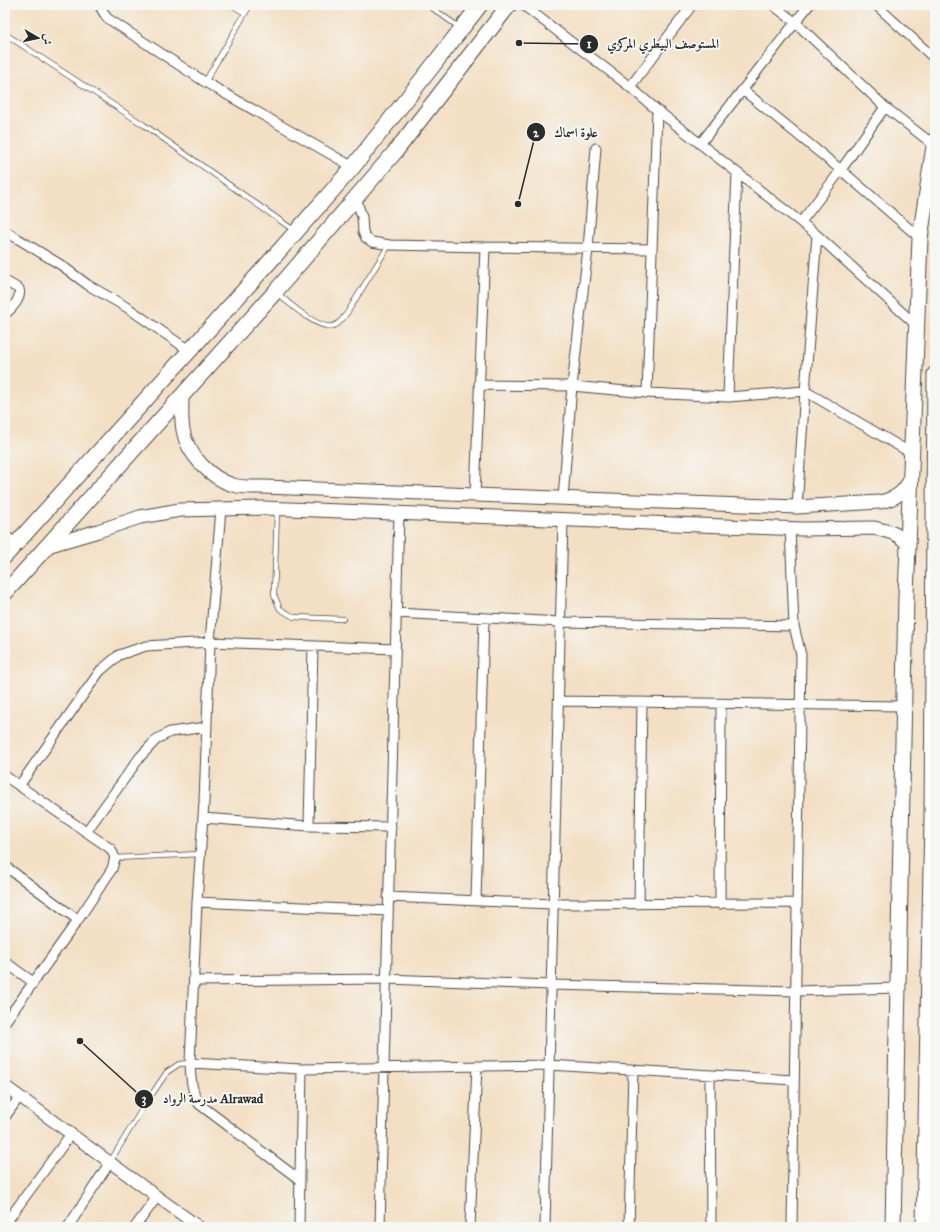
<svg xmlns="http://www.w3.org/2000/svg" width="940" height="1232" font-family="'IM FELL Great Primer',Amiri,serif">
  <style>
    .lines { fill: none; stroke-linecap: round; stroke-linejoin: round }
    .service-casing { stroke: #494642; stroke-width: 6 }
    .minor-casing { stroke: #494642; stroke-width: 11 }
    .tertiary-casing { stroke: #494642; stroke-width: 13 }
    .secondary-casing { stroke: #494642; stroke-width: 15 }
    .primary-casing { stroke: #494642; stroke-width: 17 }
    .service { stroke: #fff; stroke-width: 4.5 }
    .minor { stroke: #fff; stroke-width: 9 }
    .tertiary { stroke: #fff; stroke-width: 11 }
    .secondary { stroke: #fff; stroke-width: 13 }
    .primary { stroke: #fff; stroke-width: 15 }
    .leader { fill: none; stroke: #2b2b2b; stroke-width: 1.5 }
    .callout-dot { fill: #2b2b2b; stroke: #f6f6f2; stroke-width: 1.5 }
    .mark-label { font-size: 12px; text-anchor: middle; font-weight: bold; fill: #fff }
    .callout-label { font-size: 13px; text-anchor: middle; font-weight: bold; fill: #2b2b2b; stroke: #f6f6f2; stroke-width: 4; stroke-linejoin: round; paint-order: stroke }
  </style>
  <rect width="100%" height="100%" fill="#f6f6f2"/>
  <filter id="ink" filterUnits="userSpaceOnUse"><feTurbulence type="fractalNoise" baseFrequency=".025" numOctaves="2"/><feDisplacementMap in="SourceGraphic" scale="8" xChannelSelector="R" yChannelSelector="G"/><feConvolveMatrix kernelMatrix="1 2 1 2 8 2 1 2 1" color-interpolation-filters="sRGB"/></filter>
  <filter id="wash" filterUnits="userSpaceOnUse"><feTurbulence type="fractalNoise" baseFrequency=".012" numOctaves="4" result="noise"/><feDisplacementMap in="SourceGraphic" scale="16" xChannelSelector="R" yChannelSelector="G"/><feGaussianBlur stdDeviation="0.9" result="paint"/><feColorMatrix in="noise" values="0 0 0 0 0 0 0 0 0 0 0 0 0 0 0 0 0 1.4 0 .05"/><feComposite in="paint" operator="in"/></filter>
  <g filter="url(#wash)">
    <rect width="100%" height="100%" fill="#f3dfc3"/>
  </g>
  <g filter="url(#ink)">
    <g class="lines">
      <g class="service-casing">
        <path id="service" d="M232 5 245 13
          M428 5 460 28
          M5 34 144 125 295 231
          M205 82 250 5
          M277 293C289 303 318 330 333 326 340 324 343 318 347 313L389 245
          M277 511 274 595 280 609 294 617 343 619
          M115 858 201 854
          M110 1162 144 1106 167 1072 179 1064 190 1063"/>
      </g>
      <g class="minor-casing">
        <path id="minor" d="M99 5 107 18 205 82 353 167
          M523 5 630 87 657 110 817 235 916 325
          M773 5 796 23 885 107 934 145
          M876 5 935 59
          M630 87 692 5
          M743 90 841 170 920 238
          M700 144 809 5
          M356 198 362 217 363 232 366 238 372 242 390 245 485 247 652 249
          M801 222 841 170 885 107
          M5 231 61 265 88 285 128 308 190 351
          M5 281 19 289C22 298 12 309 5 314
          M479 385 572 386 647 393 728 397 805 391 911 453
          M647 393 657 110
          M728 397 737 173
          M475 495 485 247
          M563 498 572 386 588 249 596 148
          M797 507 805 391 817 235
          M221 509 210 642 204 802 197 902 190 1063C191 1080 191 1088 199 1104L300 1180
          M790 528 794 626 801 655 792 1227
          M5 536 16 543
          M396 613 560 622 794 626
          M558 701 904 706
          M5 776 111 849 115 858 112 869 78 920 5 1022
          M19 786 100 671 119 655 146 646 210 642 396 649
          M203 818 309 826 391 827
          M309 826 313 646
          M86 832 140 757 157 739 170 732 207 727
          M5 866 78 920
          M388 897 553 904 797 903
          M476 901 484 618
          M197 902 388 911
          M639 904 642 702
          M720 904 721 704
          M5 962 33 982
          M194 981 386 979 551 985 796 991 898 988
          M190 1063 302 1069 549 1065 794 1080
          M710 1075 711 1227
          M5 1117 20 1096
          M5 1224 71 1134
          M68 1227 110 1162
          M135 1227 157 1197
          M299 1227 302 1069
          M380 1227 384 1067 399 514
          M470 1227 477 1066
          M545 1227 563 520
          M629 1227 633 1070"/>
      </g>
      <g class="tertiary-casing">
        <path id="tertiary" d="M5 1086 199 1227"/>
      </g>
      <g class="secondary-casing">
        <path id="secondary" d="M182 395C182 406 181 419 183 430 187 454 210 478 233 485 242 488 255 487 264 487L797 507 879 502C896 499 903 493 911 478
          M47 546 98 531 140 517 180 510 263 508 802 529 874 528C888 531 899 533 908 545"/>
      </g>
      <g class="primary-casing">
        <path id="primary" d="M5 556 273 258 353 167 431 68 480 5
          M5 593 275 292 395 152 509 5
          M893 1227 906 596 912 445 920 238 935 140
          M924 1227 932 817 935 374"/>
      </g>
      <use href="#service" class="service"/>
      <use href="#minor" class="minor"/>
      <use href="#tertiary" class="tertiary"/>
      <use href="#secondary" class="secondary"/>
      <use href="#primary" class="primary"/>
    </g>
  </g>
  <path class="leader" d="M519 43L589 44M518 204L536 132M80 1041L144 1099"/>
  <g class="callout-dot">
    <circle cx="519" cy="43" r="4"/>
    <circle cx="518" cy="204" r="4"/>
    <circle cx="80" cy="1041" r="4"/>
    <circle cx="589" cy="44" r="10"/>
    <circle cx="536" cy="132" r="10"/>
    <circle cx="144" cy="1099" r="10"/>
  </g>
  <g class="mark-label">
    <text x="589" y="48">1</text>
    <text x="536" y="137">2</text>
    <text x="144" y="1103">3</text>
  </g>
  <g class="callout-label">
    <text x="663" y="48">المستوصف البيطري المركزي</text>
    <text x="576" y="137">علوة اسماك</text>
    <text x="213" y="1103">مدرسة الرواد Alrawad</text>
  </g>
  <rect width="940" height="1232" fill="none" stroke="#f6f6f2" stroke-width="20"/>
  <g transform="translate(38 38) rotate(99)" stroke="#f6f6f2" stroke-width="3" paint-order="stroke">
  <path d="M0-3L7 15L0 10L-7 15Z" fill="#2b2b2b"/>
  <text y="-6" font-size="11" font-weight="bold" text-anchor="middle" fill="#2b2b2b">ش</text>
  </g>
</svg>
